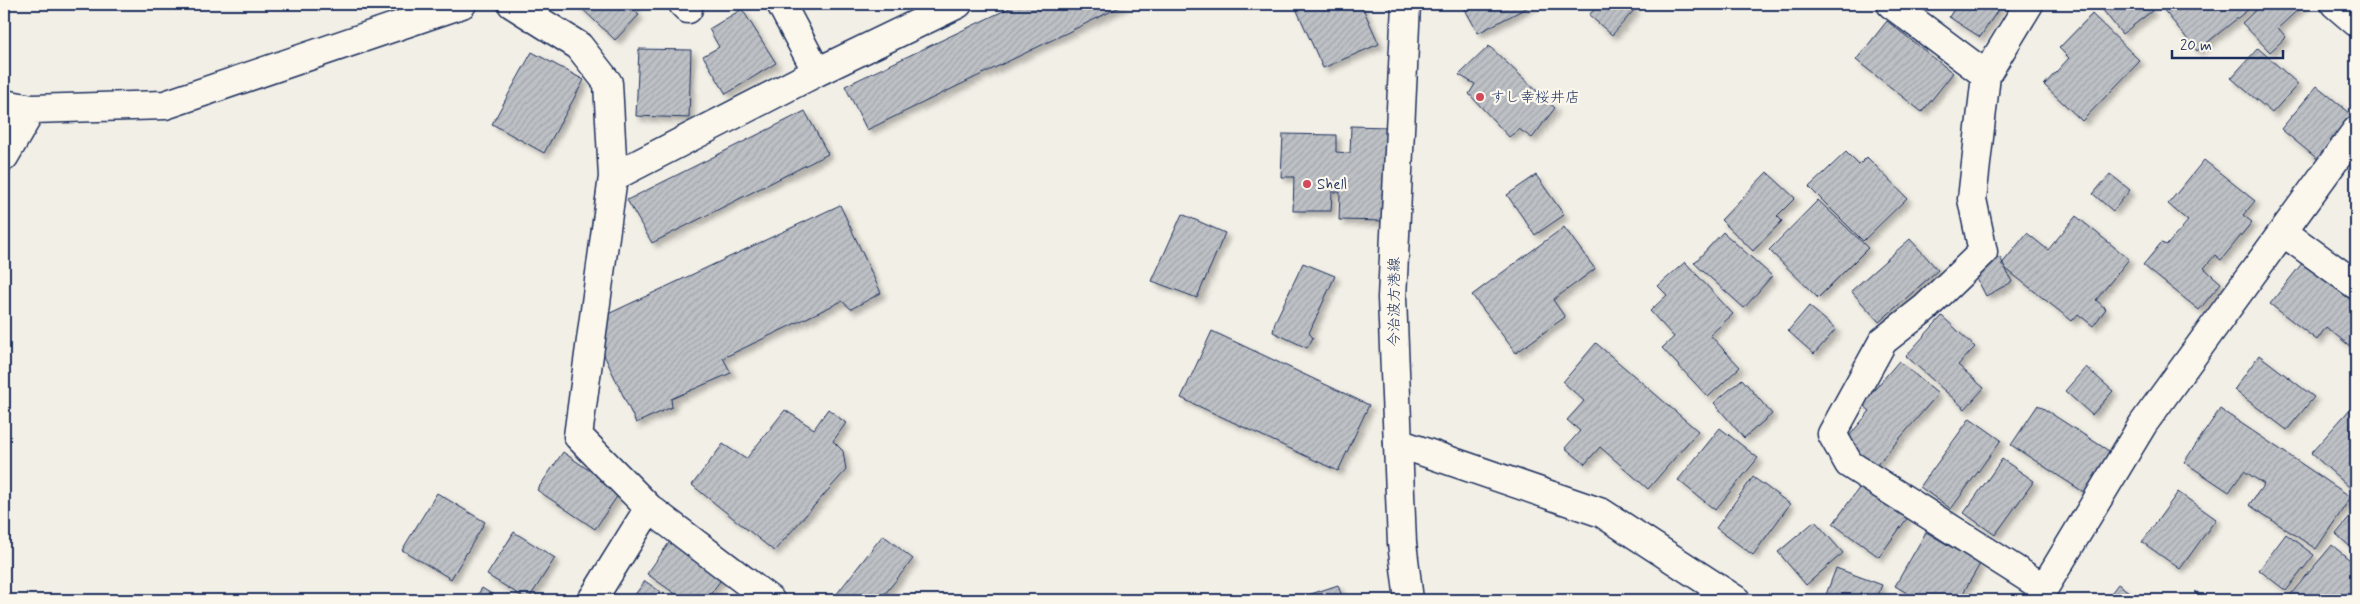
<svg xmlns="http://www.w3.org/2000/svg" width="2360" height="604" font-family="Mynerve,'Klee One',sans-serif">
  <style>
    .building { fill: url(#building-hatch); stroke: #1b2f5e; filter: url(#shadow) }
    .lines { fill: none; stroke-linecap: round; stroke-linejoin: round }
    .minor-casing { stroke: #1b2f5e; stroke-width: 31 }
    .major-casing { stroke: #1b2f5e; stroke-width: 31 }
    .path { stroke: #1b2f5e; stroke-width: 3; stroke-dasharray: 4 4; stroke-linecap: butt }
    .minor { stroke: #fbf7ec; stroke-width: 28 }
    .major { stroke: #fbf7ec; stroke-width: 28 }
    .poi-dot { fill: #d1495b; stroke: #fbf7ec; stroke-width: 2 }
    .labels { text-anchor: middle; stroke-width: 4.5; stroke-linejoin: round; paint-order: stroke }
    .poi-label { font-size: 15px; fill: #1b2f5e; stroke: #fbf7ec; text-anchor: start }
    .street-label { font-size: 15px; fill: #1b2f5e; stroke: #fbf7ec }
  </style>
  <defs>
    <pattern id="building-hatch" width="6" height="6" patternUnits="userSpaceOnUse" patternTransform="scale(1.25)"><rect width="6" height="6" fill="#bdc0c4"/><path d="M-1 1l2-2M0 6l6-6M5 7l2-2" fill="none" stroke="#a2a5ab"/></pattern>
    <filter id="shadow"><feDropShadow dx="4.5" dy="4.5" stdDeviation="2.5" flood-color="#0004"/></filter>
  </defs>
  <rect width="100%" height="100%" fill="#f2efe6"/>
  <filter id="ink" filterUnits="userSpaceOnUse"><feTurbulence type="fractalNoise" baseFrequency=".02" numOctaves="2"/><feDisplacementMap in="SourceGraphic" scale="10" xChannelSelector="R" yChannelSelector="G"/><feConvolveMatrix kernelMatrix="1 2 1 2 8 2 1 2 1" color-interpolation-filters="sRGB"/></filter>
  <g filter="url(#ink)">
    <path class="building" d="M577 4H638L632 9 639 15 615 40Z
      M1018 4H1126L867 130 845 86Z
      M1294 4H1361L1379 44 1323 68Z
      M1462 4H1534L1478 33Z
      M1599 4H1630L1635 9 1612 35 1589 15Z
      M1957 4H2002L1980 37 1949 17Z
      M2098 4H2147L2152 11 2122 34Z
      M2159 4H2246L2250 8 2197 51Z
      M2262 4H2304L2278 28 2286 37 2270 52 2242 23Z
      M742 9 776 63 726 94 703 56 719 47 709 29Z
      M2092 14 2140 61 2082 121 2044 85 2069 58 2059 48Z
      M1887 21 1953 73 1922 112 1856 60Z
      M1489 46 1555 108 1532 138 1519 129 1509 137 1469 94 1475 84 1459 75Z
      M2258 48 2298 84 2272 113 2231 78Z
      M639 49 691 50 689 118 636 116Z
      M532 52 584 80 544 153 492 124Z
      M2317 86 2356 118 2321 162 2281 129Z
      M805 111 828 154 652 243 627 200Z
      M1351 126 1388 127 1386 221 1339 220 1340 192H1332L1331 211H1293L1294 177H1281L1283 134 1336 135V152L1350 153Z
      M1846 152 1859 165 1867 157 1907 198 1863 241 1809 187Z
      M2204 160 2255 201 2243 215 2252 222 2221 260 2215 255 2204 268 2221 283 2199 310 2143 265 2161 243 2167 245 2188 221 2168 204Z
      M1767 172 1795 198 1777 216 1782 221 1753 251 1721 220Z
      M2110 174 2130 190 2113 211 2093 194Z
      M1536 175 1564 215 1535 235 1507 195Z
      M1818 200 1868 248 1818 298 1769 250Z
      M840 205 881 293 851 309 842 301 723 358 731 373 671 399 672 407 636 423 589 323Z
      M1182 214 1225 233 1197 298 1152 281Z
      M2076 216 2129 259 2096 300 2106 309 2093 326 2078 314 2072 321 2001 265 2027 233 2048 250Z
      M1564 227 1595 269 1553 300 1565 317 1516 353 1472 295Z
      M1723 232 1772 276 1744 308 1694 263Z
      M1910 239 1938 270 1879 322 1851 291Z
      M2000 257 2012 282 1986 296 1973 271Z
      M1685 262 1733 314 1710 335 1740 367 1708 397 1662 348 1674 337 1650 311 1667 295 1658 286Z
      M2303 262 2356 304V351L2326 327 2317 340 2270 304Z
      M1303 263 1335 276 1309 333 1313 338 1307 348 1273 332 1275 322Z
      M1809 306 1836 329 1814 354 1788 331Z
      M1942 316 1975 347 1958 365 1984 388 1965 409 1906 356Z
      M1212 331 1369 405 1338 471 1181 398Z
      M1596 343 1698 431 1648 489 1600 447 1585 464 1565 448 1580 431 1567 420 1584 401 1563 382Z
      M2259 355 2314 397 2287 430 2234 390Z
      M1899 361 1938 394 1875 467 1845 441 1870 411 1862 404Z
      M2086 367 2113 391 2092 415 2065 391Z
      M1742 379 1772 414 1744 438 1714 403Z
      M2038 405 2112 453 2085 493 2011 445Z
      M2351 408 2356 413V493L2311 453Z
      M828 409 846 423 833 441 843 451 846 470 774 551 692 485 723 444 746 459 785 410 814 429Z
      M2220 409 2351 497 2316 549 2249 505 2264 484 2244 471 2229 492 2184 462Z
      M1970 418 2001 440 1951 509 1920 487Z
      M1720 428 1758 458 1715 510 1678 480Z
      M563 452 620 492 595 529 537 490Z
      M2002 459 2034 481 1995 535 1964 513Z
      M1753 477 1790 504 1753 555 1716 528Z
      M1862 484 1908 517 1879 557 1833 524Z
      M2178 492 2216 519 2180 569 2142 542Z
      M437 493 485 522 451 579 402 550Z
      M2356 510V552L2336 534Z
      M1815 521 1843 553 1806 585 1778 552Z
      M514 532 555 558 528 600 487 575Z
      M1926 532 1980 564 1959 600H1919L1895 586Z
      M2286 534 2314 555 2286 591 2259 570Z
      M883 535 913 559 880 600H832Z
      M671 540 723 577 706 600H684L647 574Z
      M2332 545 2356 565V600H2349L2341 594 2336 600H2286Z
      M1836 568 1882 585 1876 600H1824Z
      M645 581 672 600H631Z
      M2118 584 2140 600H2106Z
      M1338 585 1343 600H1293Z
      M482 588 501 600H474Z"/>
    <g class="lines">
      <g class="minor-casing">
        <path id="minor" d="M512 4 579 46 608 83 613 177 578 436 649 508 770 600
          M683 4 688 9
          M781 4 817 72
          M1891 4 1986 75
          M2029 4 1986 75 1972 199 1983 252 1925 308 1883 341 1832 434 1849 464 2044 588 2037 600
          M2335 4 2356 22
          M4 104 32 109 165 105 462 4
          M4 157 32 109
          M613 177 817 72 958 4
          M2283 232 2356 285
          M1398 443 1602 513 1736 600
          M2044 588 2143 424 2356 131
          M592 600 649 508"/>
      </g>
      <g class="major-casing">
        <path id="major" d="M1406 4 1392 298 1402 543 1409 600"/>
      </g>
      <path class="path" d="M2195 592 2207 600"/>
      <use href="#minor" class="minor"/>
      <use href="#major" class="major"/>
    </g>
  </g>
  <g class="poi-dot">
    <circle cx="1480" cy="97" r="5"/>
    <circle cx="1307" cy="184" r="5"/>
  </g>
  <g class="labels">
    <g class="poi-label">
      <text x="1490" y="102">すし幸桜井店</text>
      <text x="1317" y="189">Shell</text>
    </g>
    <g class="street-label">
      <text transform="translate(1394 302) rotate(-90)" y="5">今治波方港線</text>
    </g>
  </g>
  <rect width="2360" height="604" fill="none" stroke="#fbf7ec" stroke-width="20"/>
  <rect x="10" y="10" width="2340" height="584" fill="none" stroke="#1b2f5e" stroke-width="2" filter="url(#ink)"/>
  <path d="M2172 50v8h111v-8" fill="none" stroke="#1b2f5e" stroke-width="2.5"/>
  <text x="2180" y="50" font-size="15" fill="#1b2f5e" stroke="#fbf7ec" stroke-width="4" paint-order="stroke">20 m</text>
</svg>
